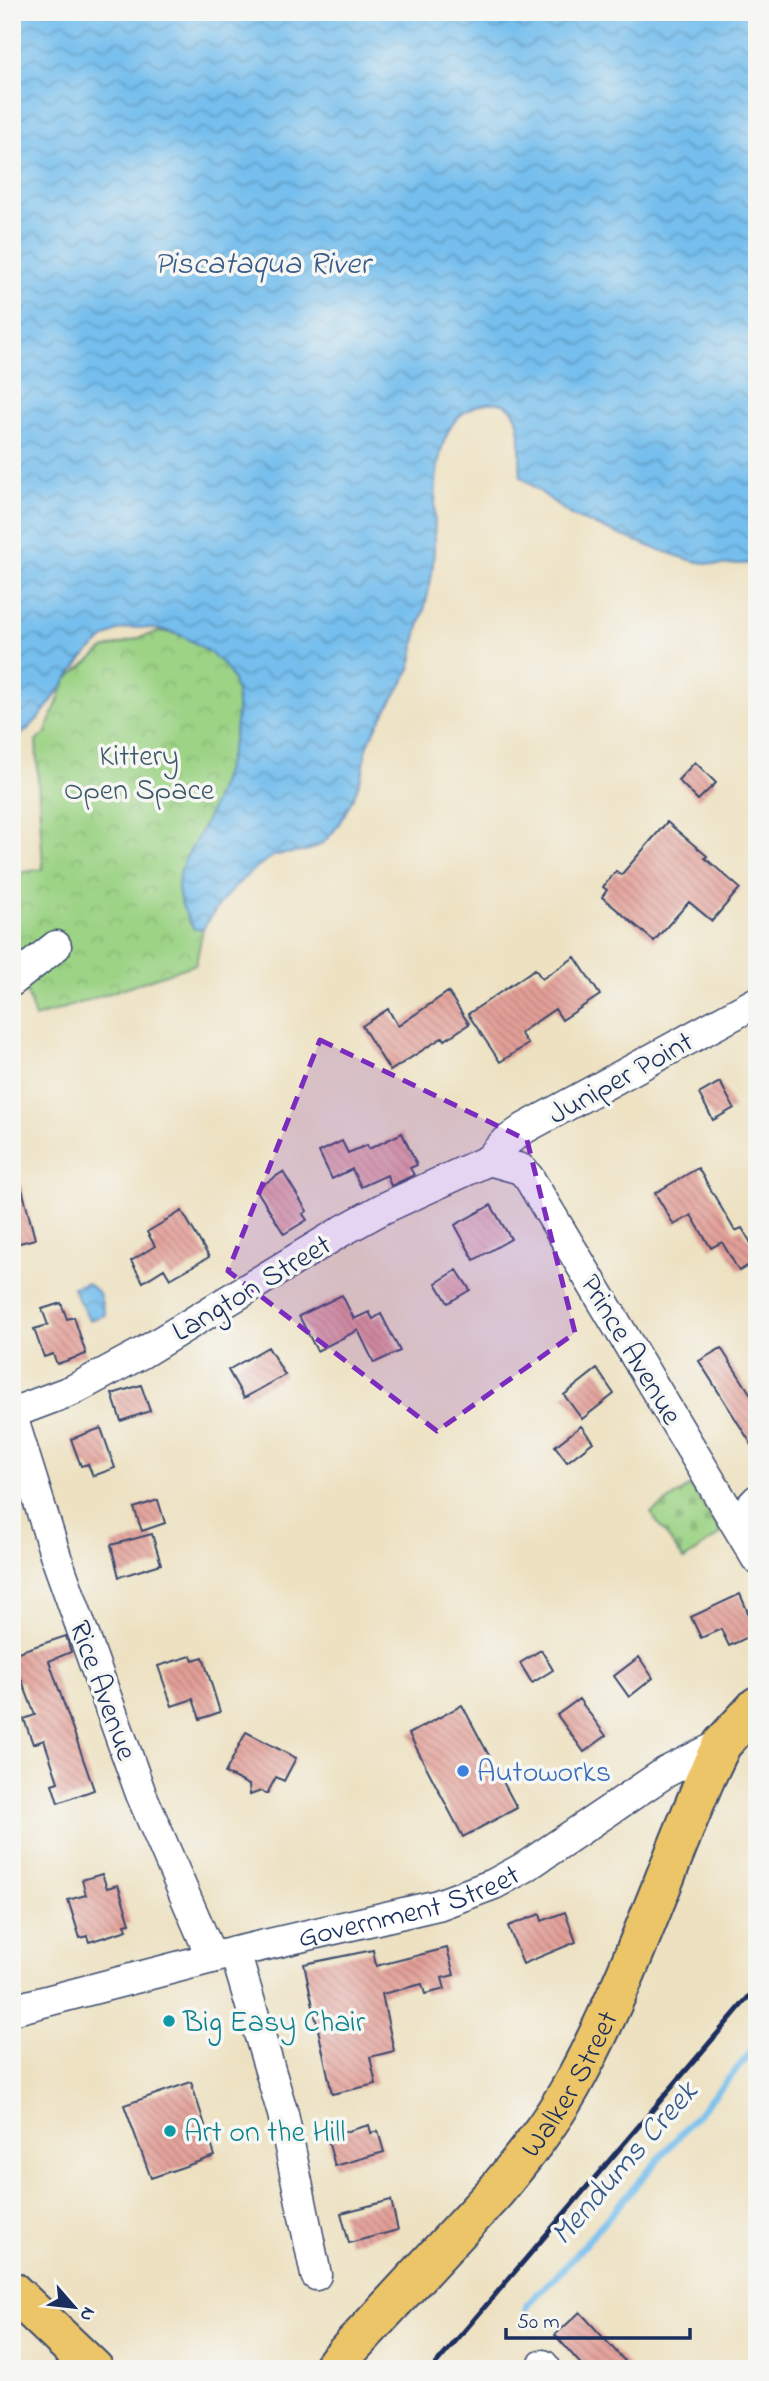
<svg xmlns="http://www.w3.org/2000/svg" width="769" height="2381" font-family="'Indie Flower',sans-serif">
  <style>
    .cemetery { fill: url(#cemetery-stones); stroke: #5c8172; stroke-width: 2 }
    .park { fill: url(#park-crowns); stroke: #5c8172; stroke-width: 2 }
    .water { fill: url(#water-waves); stroke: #4876a6; stroke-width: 2 }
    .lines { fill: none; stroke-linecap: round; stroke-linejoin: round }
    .stream { stroke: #75beed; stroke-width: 7 }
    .building { fill: url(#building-back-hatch) }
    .minor-casing { stroke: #3a4a6d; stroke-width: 33 }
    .major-casing { stroke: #3a4a6d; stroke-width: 42 }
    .minor { stroke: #fff; stroke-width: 30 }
    .major { stroke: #edc569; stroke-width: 38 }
    .rail { stroke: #1b2f5e; stroke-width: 5 }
    .marked { fill: #7b2cbf; fill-opacity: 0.2; stroke: #7b2cbf; stroke-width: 5; stroke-dasharray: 14 9; stroke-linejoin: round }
    .shop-dot { fill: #3f7fe0; stroke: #f6f6f2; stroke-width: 2.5 }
    .culture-dot { fill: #0f9aa8; stroke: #f6f6f2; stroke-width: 2.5 }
    .labels { text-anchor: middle; stroke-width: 7; stroke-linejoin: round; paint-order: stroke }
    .park-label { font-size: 30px; fill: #3b5868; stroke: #f6f6f2 }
    .street-label { font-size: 30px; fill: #1b2f5e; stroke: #f6f6f2 }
    .shop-label { font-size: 30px; fill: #366cbe; stroke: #f6f6f2; text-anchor: start }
    .culture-label { font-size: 30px; fill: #0d838f; stroke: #f6f6f2; text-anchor: start }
    .water-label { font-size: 32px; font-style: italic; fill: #365a89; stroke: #f6f6f2 }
  </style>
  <defs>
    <pattern id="cemetery-stones" width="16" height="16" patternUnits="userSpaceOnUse" patternTransform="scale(1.75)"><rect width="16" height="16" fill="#9cd385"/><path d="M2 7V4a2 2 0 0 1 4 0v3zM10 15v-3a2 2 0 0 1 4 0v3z" fill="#86b575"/></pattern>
    <pattern id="park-crowns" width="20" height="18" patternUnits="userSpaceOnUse" patternTransform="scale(1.75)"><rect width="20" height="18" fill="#9cd385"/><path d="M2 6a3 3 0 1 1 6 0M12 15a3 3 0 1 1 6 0" fill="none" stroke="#86b575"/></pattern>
    <pattern id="water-waves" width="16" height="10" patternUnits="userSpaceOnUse" patternTransform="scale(1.75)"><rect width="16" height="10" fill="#75beed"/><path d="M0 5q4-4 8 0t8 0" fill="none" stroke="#5f9bc3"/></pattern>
    <pattern id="building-back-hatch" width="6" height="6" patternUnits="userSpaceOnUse" patternTransform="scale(1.75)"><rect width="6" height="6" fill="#e39f97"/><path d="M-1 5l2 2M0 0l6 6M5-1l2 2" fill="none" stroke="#b7827e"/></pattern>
  </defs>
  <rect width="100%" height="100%" fill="#f6f6f2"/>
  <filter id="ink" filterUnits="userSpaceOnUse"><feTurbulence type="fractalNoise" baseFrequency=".0143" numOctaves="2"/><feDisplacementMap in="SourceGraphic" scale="14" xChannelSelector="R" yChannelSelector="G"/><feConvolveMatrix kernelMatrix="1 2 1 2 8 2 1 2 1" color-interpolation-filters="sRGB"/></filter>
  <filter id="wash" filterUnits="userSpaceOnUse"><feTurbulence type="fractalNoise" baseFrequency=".00686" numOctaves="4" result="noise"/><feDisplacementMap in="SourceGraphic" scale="28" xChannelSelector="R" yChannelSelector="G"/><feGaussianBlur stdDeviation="1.57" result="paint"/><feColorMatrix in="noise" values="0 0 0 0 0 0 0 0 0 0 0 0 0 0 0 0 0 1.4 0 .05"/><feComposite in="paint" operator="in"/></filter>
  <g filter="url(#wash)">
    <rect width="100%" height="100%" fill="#ede1c1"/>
    <path class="cemetery" d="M690 1486 722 1533 684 1560 651 1513Z"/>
    <path class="park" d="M161 631 192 637 221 652 247 702 196 964 35 1018 12 945V874L43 869 36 741 45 734 66 680 104 649Z"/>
    <path class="water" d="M12 12H757V563L718 565 693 561 654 548 572 516 521 477C517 446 532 390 479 405 465 410 454 419 448 432 429 469 438 531 432 573 429 593 424 611 418 630 414 643 415 657 409 671 397 696 378 719 368 745 364 753 365 763 363 771 359 787 352 801 344 815 332 837 319 852 293 853 286 854 278 853 272 857 245 873 218 902 203 929H194C186 915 178 901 178 885 179 865 189 853 198 837 217 800 252 713 230 674 221 658 197 643 180 635 165 628 127 624 113 633 68 660 51 719 12 741Z
      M87 1283 99 1293 105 1315 89 1320C85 1307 76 1301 73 1287Z"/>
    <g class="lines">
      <path class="stream" d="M526 2309 527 2305 564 2268 757 2046"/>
    </g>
    <g id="blocks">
      <path class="building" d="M695 762 716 783 698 800 678 780Z
        M667 822 707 856 705 858 740 888 712 921 689 902 654 941 602 897 607 890 603 887 616 871 621 875Z
        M575 957 600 995 562 1020 555 1009 520 1033 528 1044 500 1062 468 1014 535 969 542 979Z
        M448 992 469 1024 445 1040 443 1037 390 1071 362 1026 388 1009 398 1026Z
        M720 1082 734 1108 713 1120 699 1094Z
        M402 1133 417 1165 410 1168 414 1175 391 1186 387 1175 361 1187 352 1169 332 1179 319 1152 342 1141 348 1153 367 1145 369 1149Z
        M698 1168 735 1231 742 1228 757 1253V1260L739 1271 722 1242 711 1248 691 1215 674 1225 655 1193Z
        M283 1172 307 1211 303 1214 307 1220 284 1234 256 1189Z
        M19 1177 35 1239 12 1245V1178Z
        M491 1205 511 1239 474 1260 455 1225Z
        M182 1211 209 1257 170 1279 164 1269 143 1282 131 1261 155 1246 147 1232Z
        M457 1270 470 1290 448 1303 436 1283Z
        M342 1295 354 1319 369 1312 373 1319 381 1314 400 1351 374 1363 358 1330 317 1351 299 1316Z
        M61 1303 67 1319 74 1317 86 1354 57 1364 53 1354 44 1357 34 1329 48 1325 42 1309Z
        M268 1347 285 1375 244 1398 228 1370Z
        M721 1348 757 1404V1453L699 1361Z
        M597 1369 614 1394 582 1419 564 1395Z
        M141 1385 150 1411 121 1421 112 1394Z
        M581 1426 593 1442 567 1462 555 1446Z
        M101 1428 115 1468 93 1476 88 1464 81 1466 71 1439Z
        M158 1500 165 1523 142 1531 134 1508Z
        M152 1534 161 1564 119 1577 111 1545Z
        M740 1594 757 1633 729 1646 721 1629 701 1638 691 1617Z
        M66 1636 71 1652 49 1661 94 1790 58 1803 52 1784 58 1782 44 1740 33 1744 24 1719 35 1715 22 1681 12 1684V1654Z
        M541 1650 553 1670 532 1683 520 1663Z
        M191 1656 193 1660 203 1657 220 1712 200 1719 193 1699 172 1706 158 1666Z
        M639 1657 653 1678 629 1697 614 1676Z
        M579 1699 606 1736 584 1752 557 1715Z
        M462 1705 517 1808 463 1837 409 1734Z
        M246 1732 296 1758 284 1781 276 1777 267 1794 261 1791 250 1795 249 1785 225 1773Z
        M102 1874 107 1888 118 1885 130 1923 125 1924 127 1930 89 1942 87 1936 80 1938 68 1900 86 1895 82 1880Z
        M565 1912 576 1942 523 1964 508 1926 540 1914 542 1921Z
        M447 1948 454 1975 442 1978 445 1989 425 1994 422 1984 382 1994 394 2051 370 2057 376 2084 332 2094 304 1964 373 1950 376 1966Z
        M191 2082 215 2156 151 2178 124 2105Z
        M369 2125 371 2133 378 2131 384 2152 335 2166 327 2137Z
        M391 2200 398 2230 349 2243 341 2213Z
        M580 2312 632 2369H585L555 2335Z"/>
    </g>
  </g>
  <g filter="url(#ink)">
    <use href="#blocks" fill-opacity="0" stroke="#3a4a6d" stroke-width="2"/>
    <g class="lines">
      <g class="minor-casing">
        <g id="minor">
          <path d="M12 981 56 946"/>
          <path d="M489 1160 521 1169 529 1178 757 1559"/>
          <path d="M12 1413 73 1390 142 1353 342 1231 382 1209 489 1160 503 1144 525 1128 757 1002"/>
          <path d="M12 1416 56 1557 141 1794 212 1958"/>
          <path d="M736 1522 757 1500"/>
          <path d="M235 1952 283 2114 316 2275"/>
          <path id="s1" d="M12 2010 235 1952 438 1905 494 1884 525 1867 666 1772 722 1744"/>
          <path d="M543 2365 546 2369"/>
        </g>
      </g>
      <g class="major-casing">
        <g id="major">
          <path d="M12 2291 94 2369"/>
          <path id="s2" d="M331 2369 496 2191C523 2158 550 2124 571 2087 626 1988 662 1879 707 1775L722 1744 757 1706"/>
        </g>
      </g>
      <use href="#minor" class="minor"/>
      <use href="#major" class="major"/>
      <path class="rail" d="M432 2369 757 1987"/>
    </g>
  </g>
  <path class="marked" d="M320 1040 527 1140 575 1333 437 1431 228 1271Z"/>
  <circle class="shop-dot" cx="463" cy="1771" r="7"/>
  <g class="culture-dot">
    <circle cx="169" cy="2021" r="7"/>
    <circle cx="170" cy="2131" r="7"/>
  </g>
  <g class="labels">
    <g class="park-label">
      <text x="139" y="765">Kittery<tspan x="139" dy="34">Open Space</tspan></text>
    </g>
    <g class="street-label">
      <text transform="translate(620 1077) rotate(-29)" y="10">Juniper Point</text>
      <text transform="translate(251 1287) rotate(-31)" y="10">Langton Street</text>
      <text transform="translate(632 1349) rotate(59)" y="10">Prince Avenue</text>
      <text transform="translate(104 1690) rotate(70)" y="10">Rice Avenue</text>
      <text dy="10" stroke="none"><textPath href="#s1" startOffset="410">Government Street</textPath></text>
      <text dy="10" stroke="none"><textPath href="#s2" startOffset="373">Walker Street</textPath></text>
    </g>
    <g class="shop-label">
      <text x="477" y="1781">Autoworks</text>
    </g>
    <g class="culture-label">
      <text x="183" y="2031">Big Easy Chair</text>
      <text x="184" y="2141">Art on the Hill</text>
    </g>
    <g class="water-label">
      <text x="262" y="273">Piscataqua River</text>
      <text transform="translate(623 2162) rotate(-49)" y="11">Mendums Creek</text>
    </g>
  </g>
  <rect width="769" height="2381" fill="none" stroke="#f6f6f2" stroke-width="42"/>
  <g transform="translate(74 2307) rotate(118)" stroke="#f6f6f2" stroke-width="5" paint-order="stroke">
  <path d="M0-5L12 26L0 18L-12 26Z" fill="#1b2f5e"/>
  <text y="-10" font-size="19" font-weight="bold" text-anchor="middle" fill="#1b2f5e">N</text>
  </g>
  <path d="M506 2328v10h184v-10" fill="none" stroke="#1b2f5e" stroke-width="3.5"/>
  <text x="517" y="2328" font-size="21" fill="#1b2f5e" stroke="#f6f6f2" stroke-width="5" paint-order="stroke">50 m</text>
</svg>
